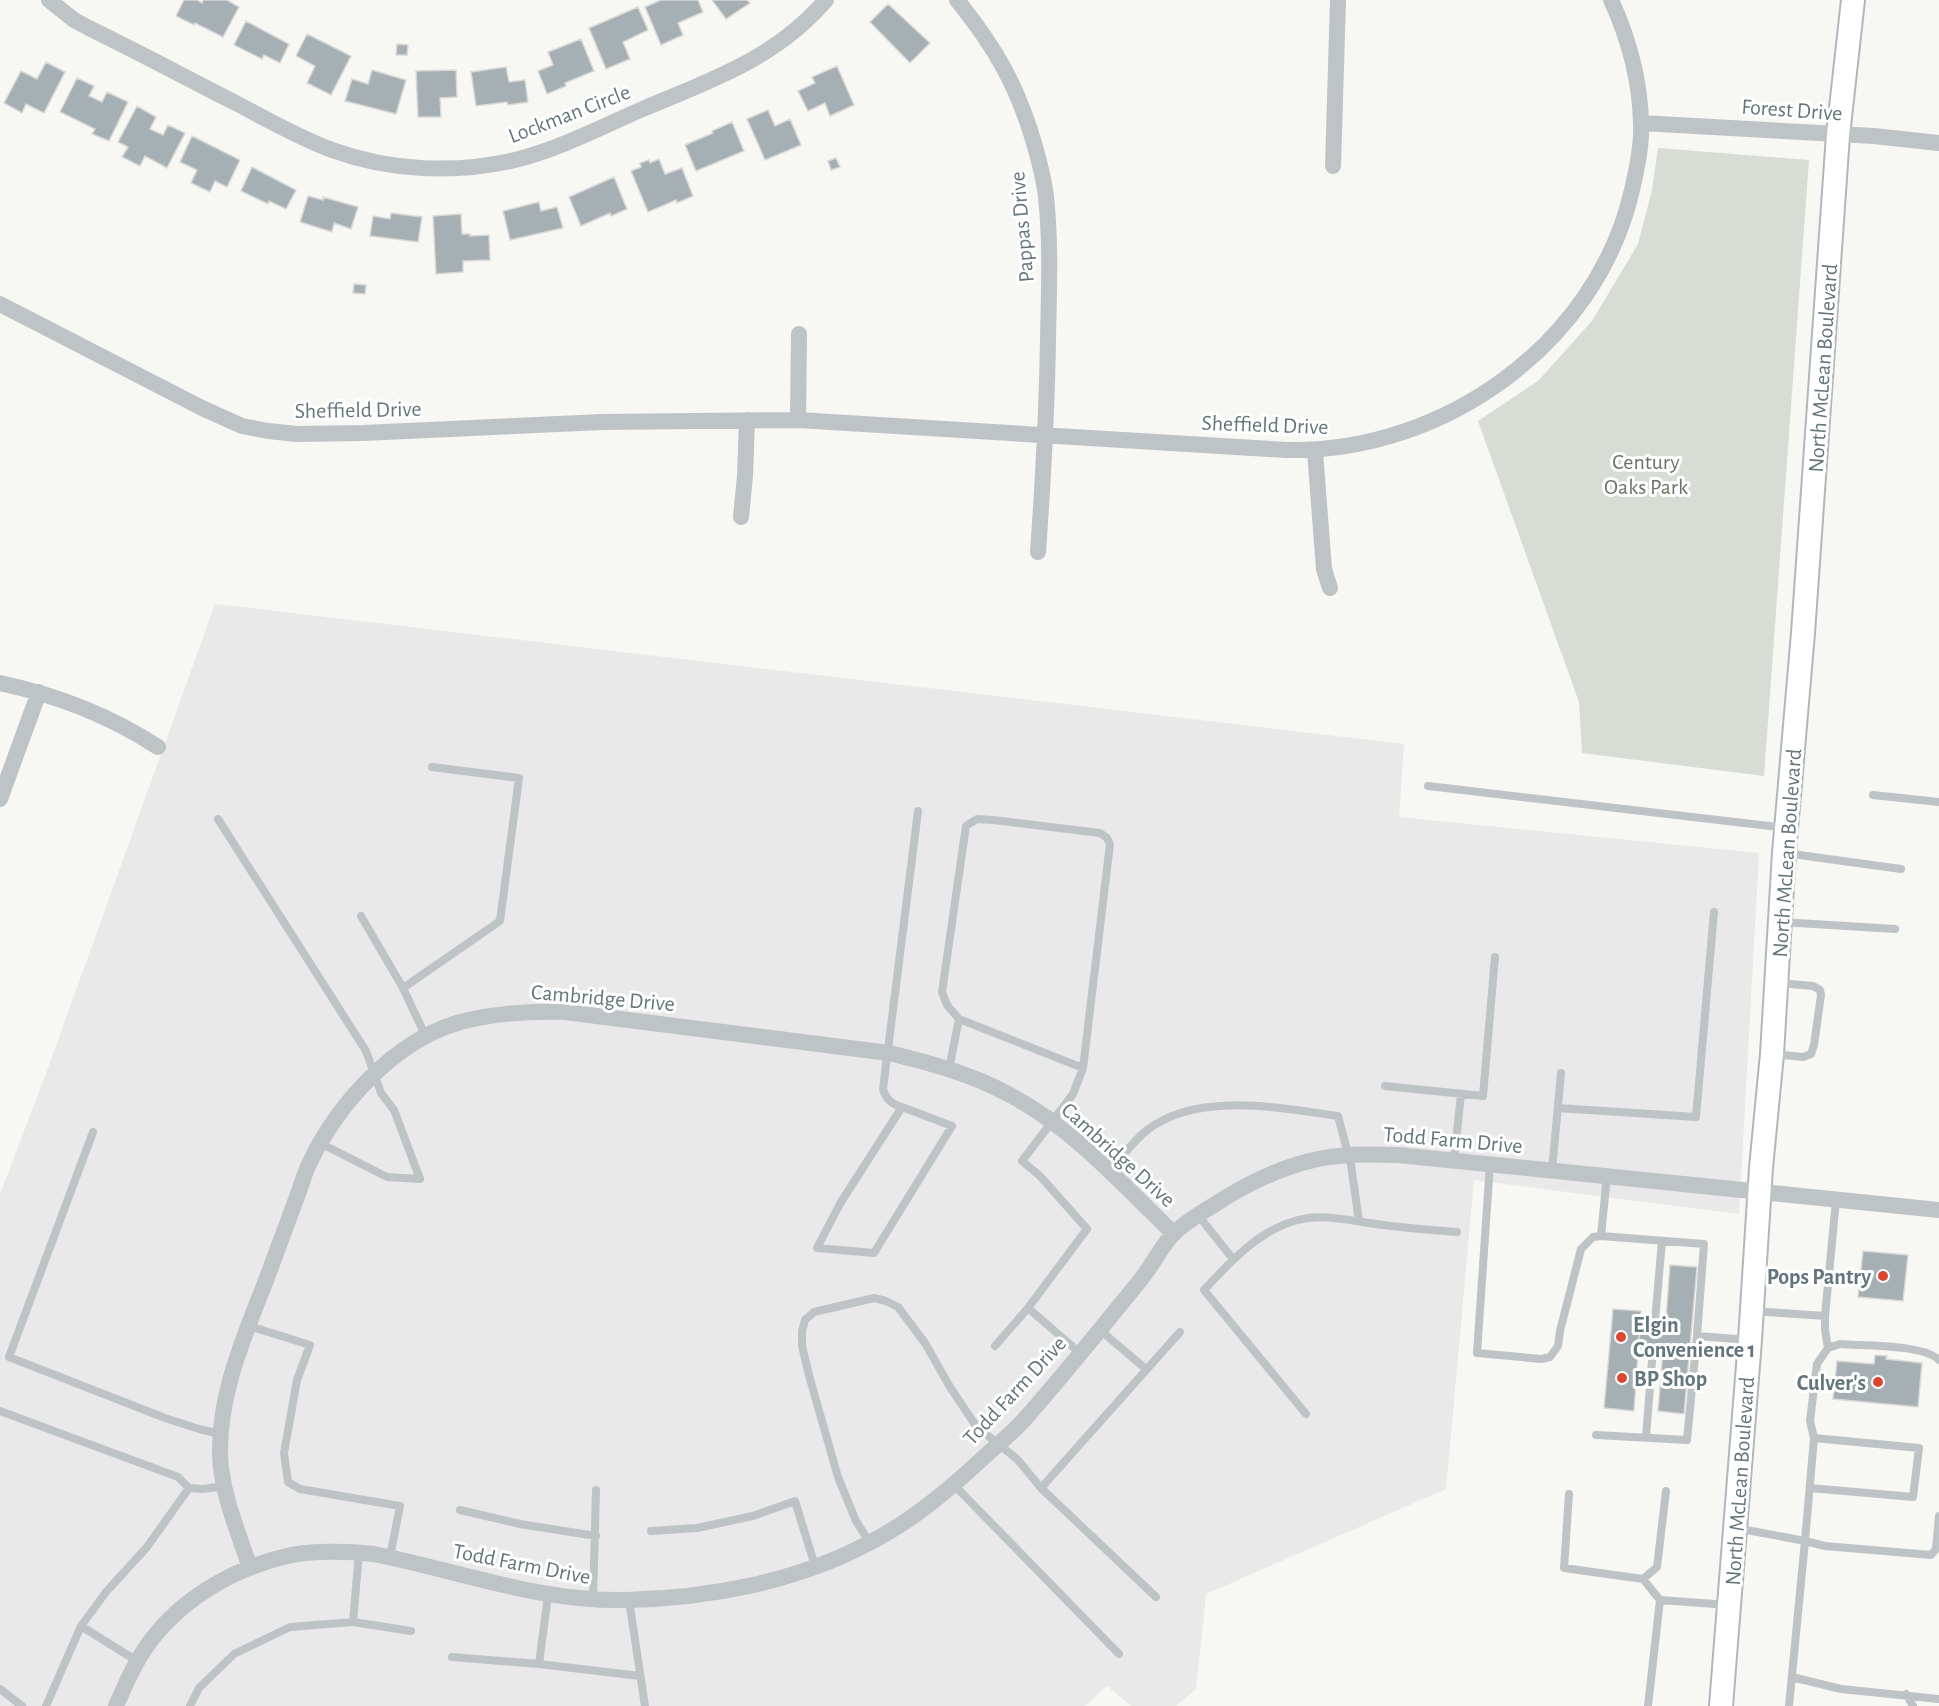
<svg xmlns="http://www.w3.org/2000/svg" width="1939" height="1706" font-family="'Alegreya Sans',sans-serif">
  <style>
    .built { fill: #e8e9e8 }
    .green { fill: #d7dcd4 }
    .building { fill: #a6afb4; stroke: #d9d9d7; stroke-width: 1.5 }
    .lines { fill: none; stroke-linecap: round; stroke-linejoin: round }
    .secondary-casing { stroke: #b1b7bb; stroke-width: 26 }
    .service { stroke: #bec3c6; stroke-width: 8 }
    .minor { stroke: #bec3c6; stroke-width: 16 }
    .secondary { stroke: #fff; stroke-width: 22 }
    .poi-dot { fill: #db4731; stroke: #fff; stroke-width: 2 }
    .labels { text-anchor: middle; stroke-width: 6; stroke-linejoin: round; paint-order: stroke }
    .street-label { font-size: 22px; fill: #64757e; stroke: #fff }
    .park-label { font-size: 22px; fill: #687662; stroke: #fff }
    .poi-label { font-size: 22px; font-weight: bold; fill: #64757e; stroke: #fff; text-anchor: end }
  </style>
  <rect width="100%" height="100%" fill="#f7f7f4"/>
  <path class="built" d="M215 604 1404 744 1399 817 1759 853 1739 1214 1474 1180 1446 1489 1206 1594 1196 1689 1176 1706H1131L1107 1686 1085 1706H0V1194L47 1071Z"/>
  <path class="green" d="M1658 148 1809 160 1764 776 1582 753 1579 702 1478 421 1538 381 1592 321 1638 244 1652 190Z"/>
  <path class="building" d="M184 0H197L202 3 203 0H227L239 7 223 37 195 23 194 25 176 16Z
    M661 0H698L703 12 678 23 683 35 661 45 645 7Z
    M712 0H747L750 3 726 19Z
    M888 4 930 43 910 63 870 22Z
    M638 7 648 30 623 42 630 59 606 69 589 28Z
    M246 21 289 44 280 63 264 55 262 59 234 45Z
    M307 34 351 56 331 95 307 83 315 66 296 56Z
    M581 39 594 71 565 83 566 86 547 94 538 71 553 65 548 52Z
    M397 44 408 45 407 55H396Z
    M46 62 65 72 44 113 26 104 22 113 4 103 21 71 37 79Z
    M837 66 854 105 830 116 825 103 808 111 798 91 815 83 812 77Z
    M506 67 509 82 525 80 528 102 508 105 507 102 476 106 471 72Z
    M372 70 406 80 396 114 345 101 352 79 368 84Z
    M456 70 457 97 440 98 441 117H418L416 71Z
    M77 78 94 86 89 96 102 102 107 92 128 102 109 141 92 134 95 129 60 112Z
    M137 106 156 117 150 129 163 135 168 125 185 133 167 168 145 156 140 166 122 157 128 147 118 142Z
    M768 110 775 126 790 119 801 145 765 160 747 119Z
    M732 122 744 151 696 171 685 145 713 133 712 131Z
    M192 136 240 160 227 187 215 181 210 192 191 183 197 170 180 162Z
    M836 158 840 167 831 170 828 161Z
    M659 159 665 174 682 168 693 196 677 203 676 200 648 212 631 171 641 167 640 163 649 160 650 163Z
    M252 167 296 190 286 209 269 201 268 204 241 191Z
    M614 177 627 209 611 216 610 213 581 226 569 197Z
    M308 196 323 200V197L358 207 351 229 334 223 332 232 300 222Z
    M539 202 541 211 557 207 563 228 510 240 503 211Z
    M391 213 422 217 418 242 370 236 373 216 390 219Z
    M461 214 462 234H470V236L489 235 490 260 463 261V272L436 274 433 216Z
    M354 284 366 285 365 294 353 293Z
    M1863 1251 1908 1255 1903 1301 1858 1297Z
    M1670 1265 1697 1267 1684 1414 1658 1411 1663 1350 1638 1348 1640 1329 1665 1332Z
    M1613 1309 1641 1311 1634 1411 1604 1408Z
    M1875 1355 1887 1356 1886 1359 1922 1363 1918 1407 1833 1399 1837 1361 1874 1364Z"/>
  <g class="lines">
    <g class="secondary-casing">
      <path id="secondary" d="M1721 1706 1750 1340 1761 1168 1772 1054 1784 853 1803 633 1838 135 1853 0"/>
    </g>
    <path class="service" d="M1428 786 1786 828
      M1873 795 1939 802
      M218 819 366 1051 381 1093 394 1110 420 1179 387 1177 320 1143
      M1785 853 1901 869
      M361 916 403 988 426 1037
      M1781 922 1895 929
      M403 988 500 921 519 778 432 767
      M959 1019 1083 1068
      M1773 1054 1803 1057 1811 1054 1814 1045 1821 995 1820 990 1813 986 1777 983
      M949 1069 959 1019 947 1005 942 992 966 826 977 819 993 820 1100 833 1107 838 1110 844 1083 1068 1073 1094 1022 1161 1040 1176 1087 1229 1028 1308 995 1346
      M1385 1086 1483 1096 1495 957
      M902 1107 841 1202 817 1248 874 1253 952 1126 902 1107C891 1104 886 1099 883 1089L918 811
      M1558 1108 1696 1117 1714 912
      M93 1132 9 1357 165 1418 199 1429 220 1434
      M1454 1160 1461 1094
      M1490 1164 1477 1353 1541 1359 1550 1357 1558 1346 1560 1331 1581 1249 1593 1237 1601 1236
      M1552 1170 1561 1073
      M1109 1171C1122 1158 1133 1141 1147 1130 1198 1091 1279 1108 1338 1116L1351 1165 1359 1221
      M1607 1175 1601 1236 1704 1244 1697 1336
      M1198 1215 1233 1259
      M1028 1308 1080 1353
      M1753 1311 1825 1316 1836 1200
      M1825 1316V1330L1828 1348
      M249 1326 310 1345 297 1380 284 1453 288 1482 300 1489 400 1506 390 1557
      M1100 1330 1146 1369
      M1654 1332 1662 1241
      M0 1411 178 1477 189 1488
      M1306 1414 1204 1290C1231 1261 1259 1230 1298 1220 1323 1213 1351 1221 1376 1224 1403 1228 1430 1230 1457 1232
      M1596 1435 1687 1440 1697 1336 1750 1340
      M1646 1437 1653 1349
      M1814 1438 1810 1421 1817 1364 1828 1348 1840 1344C1864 1346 1923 1344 1939 1360
      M954 1485 1119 1654
      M1041 1488 1180 1332
      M1810 1488 1913 1497 1919 1448 1814 1438 1805 1541 1825 1546 1931 1555 1936 1549 1939 1516
      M1569 1494 1564 1568 1643 1579 1660 1600
      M460 1510 520 1524 596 1536
      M1736 1528 1805 1541 1789 1706
      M651 1531 697 1528 753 1516 795 1501 815 1566
      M870 1543 856 1521 838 1477 810 1379 802 1346V1331L805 1320 814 1312 874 1298 886 1301 898 1307 925 1343 950 1387 976 1426 1018 1460 1041 1488 1156 1597
      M1643 1579 1657 1567 1666 1491
      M548 1595 539 1664 640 1676
      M593 1600 596 1490
      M629 1600 645 1706
      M353 1622 411 1631
      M452 1657 539 1664
      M137 1661 81 1626 106 1592 147 1547 189 1488 203 1489 224 1486
      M1792 1677 1841 1689 1939 1699
      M0 1689 22 1706
      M1906 1694 1913 1706
      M46 1706 81 1626
      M190 1706 199 1688 234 1654 290 1627 353 1622 359 1552
      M1648 1706 1660 1600 1729 1605"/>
    <path class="minor" d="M49 0 74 20 89 28C136 51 183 76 230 100 263 117 297 137 332 150 390 171 455 174 515 160 560 149 603 126 645 108 714 79 776 58 826 0
      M957 0C995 47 1017 85 1034 143 1039 161 1044 178 1046 197 1051 243 1049 291 1048 338 1047 410 1043 481 1038 552
      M1641 123 1874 136 1939 143
      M1333 166 1338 0
      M0 304 202 408 242 426 268 431 297 434 363 433 602 422 798 420 1286 450C1442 454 1597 344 1632 190 1637 168 1642 145 1641 123 1640 81 1628 37 1611 0
      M798 420 799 334
      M1315 451 1324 569 1330 588
      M741 517 745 476 747 420
      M0 683C57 695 109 715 158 747
      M0 799 39 692
      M250 1568C238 1531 221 1493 220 1454 219 1390 246 1333 268 1275 278 1248 288 1221 298 1194 302 1183 305 1171 311 1160 339 1103 394 1042 457 1023 492 1013 528 1011 565 1012L889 1053C930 1063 972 1074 1010 1095 1073 1128 1123 1185 1174 1234
      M116 1706C127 1681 138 1655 156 1634 187 1596 235 1569 283 1557 308 1550 349 1551 374 1554 459 1571 539 1602 627 1600 709 1598 796 1582 869 1543 912 1521 949 1490 984 1457 997 1445 1011 1434 1023 1421 1064 1375 1103 1326 1142 1278 1153 1264 1161 1247 1173 1234 1185 1222 1202 1212 1217 1203 1256 1178 1303 1157 1350 1155 1366 1154 1382 1155 1398 1155L1939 1210"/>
    <use href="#secondary" class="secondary"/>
  </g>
  <g class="poi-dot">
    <circle cx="1883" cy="1276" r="6"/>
    <circle cx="1621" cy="1337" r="6"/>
    <circle cx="1622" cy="1378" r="6"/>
    <circle cx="1878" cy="1382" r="6"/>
  </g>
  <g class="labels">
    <g class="street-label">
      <text transform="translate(1792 109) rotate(4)" y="8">Forest Drive</text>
      <text transform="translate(569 113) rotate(-21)" y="8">Lockman Circle</text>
      <text transform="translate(1021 227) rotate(-95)" y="8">Pappas Drive</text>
      <text transform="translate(1822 368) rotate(-86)" y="8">North McLean Boulevard</text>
      <text transform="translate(358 409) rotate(-1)" y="8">Sheffield Drive</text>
      <text transform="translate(1265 424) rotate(2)" y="8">Sheffield Drive</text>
      <text transform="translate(1786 853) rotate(-86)" y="8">North McLean Boulevard</text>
      <text transform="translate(603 997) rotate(5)" y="8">Cambridge Drive</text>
      <text transform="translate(1453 1139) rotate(5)" y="8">Todd Farm Drive</text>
      <text transform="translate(1119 1154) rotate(42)" y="8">Cambridge Drive</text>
      <text transform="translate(1014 1390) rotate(-47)" y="8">Todd Farm Drive</text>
      <text transform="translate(1739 1481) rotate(-86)" y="8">North McLean Boulevard</text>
      <text transform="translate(522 1563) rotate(11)" y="8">Todd Farm Drive</text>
    </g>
    <g class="park-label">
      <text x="1646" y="469">Century<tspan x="1646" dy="25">Oaks Park</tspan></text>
    </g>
    <g class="poi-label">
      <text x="1871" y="1284">Pops Pantry</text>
      <text x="1633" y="1332" text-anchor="start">Elgin<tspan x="1633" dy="25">Convenience 1</tspan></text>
      <text x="1634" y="1386" text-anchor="start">BP Shop</text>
      <text x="1866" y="1390">Culver's</text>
    </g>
  </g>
</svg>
